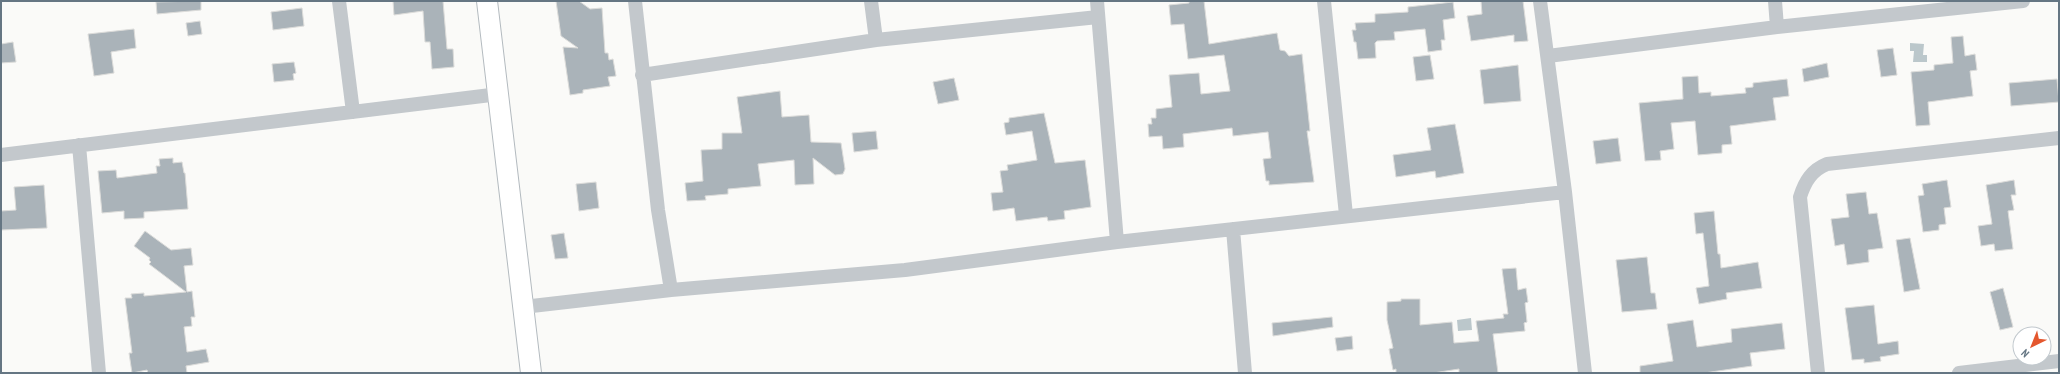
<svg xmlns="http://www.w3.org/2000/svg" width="2060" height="374" font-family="'PT Sans Narrow',sans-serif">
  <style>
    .water { fill: #bbc7cb }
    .building { fill: #aab3b9; stroke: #dcdcda }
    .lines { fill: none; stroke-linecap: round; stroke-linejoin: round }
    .secondary-casing { stroke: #b3babf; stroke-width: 22 }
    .street { stroke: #c3c8cc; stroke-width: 14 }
    .secondary { stroke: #fff; stroke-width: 20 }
  </style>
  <rect width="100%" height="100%" fill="#fafaf8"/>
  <path class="water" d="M1910 43 1924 44 1923 55H1927V62H1913L1914 51H1910Z
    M1471 318 1472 330 1458 331 1457 320Z"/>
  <path class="building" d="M201 1V10L157 14 156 2Z
    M393 1H443L447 49H453L454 67 432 69 430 42H425L423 11 394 15Z
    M556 1H579L590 9 602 8 605 53H608L609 60 613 59 616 76 608 77 610 86 583 90V93L570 95 563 47 578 48 561 36Z
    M1189 1H1204L1209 44 1277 33 1280 50 1285 51 1289 56 1302 54 1310 131H1307L1314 182 1269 185V181H1266L1263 159 1271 158 1268 132 1233 136 1232 128 1183 134 1184 147 1163 149 1162 136 1149 137 1148 124H1152L1151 118H1156V109L1172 107 1169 75 1199 73 1201 94 1230 91 1224 55 1188 59 1184 24 1171 25 1169 5 1189 3Z
    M1481 1H1523L1528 41 1514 42V35L1471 41 1467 16 1482 14Z
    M1453 2 1455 18 1443 20 1445 40H1441L1442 50 1428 52 1425 29 1394 32 1395 40 1377 41 1375 43 1376 58 1358 59 1356 42H1354L1352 30H1356L1355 23 1375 22V14L1408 12V7Z
    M302 8 304 26 273 30 271 12Z
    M200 21 202 34 188 36 186 23Z
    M134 29 136 48 111 52 114 73 94 76 88 34Z
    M1963 36 1965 56 1975 54 1977 70 1970 71 1973 96 1928 102 1930 125 1916 126 1911 72 1934 70V65L1953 63 1951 37Z
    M13 42 16 62 1 63V44Z
    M1893 48 1897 75 1881 77 1877 50Z
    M1430 55 1434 79 1416 81 1413 57Z
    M294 62 296 73 293 74 294 80 274 82 272 64Z
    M1827 63 1829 77 1804 82 1802 69Z
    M1518 65 1521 101 1484 104 1480 70Z
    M1698 76 1699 93 1711 92V96L1746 93 1745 88 1753 87V83L1787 79 1789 96 1773 98 1776 120 1730 126 1732 144 1722 145V153L1698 155 1695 121 1671 123 1674 149 1660 151 1661 160 1645 161 1639 103 1683 99 1682 77Z
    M954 78 959 100 938 104 933 82Z
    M2057 79 2059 102 2011 106 2009 83Z
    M780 91 782 117 809 115 811 142 841 143 845 169 843 174 835 175 813 158 814 184 795 185 794 160 758 164 761 186 728 189V194L705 196 706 200 687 201 685 183 703 181 701 150 722 149V133H742L737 97Z
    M1044 113 1055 163 1085 160 1091 207 1064 211 1065 219 1048 221 1047 217 1016 221 1014 208 993 211 991 193 1003 192 1000 171 1008 170 1007 165 1037 160 1032 131 1006 135 1004 123 1009 122V118Z
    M1455 124 1464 173 1436 178 1435 171 1396 177 1393 155 1431 150 1427 128Z
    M876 131 878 149 854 152 852 133Z
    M1618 138 1621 161 1596 164 1593 141Z
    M173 158V163L182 162 184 173H185L188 209 144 212V218L124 219V211L102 213 98 171 116 170 117 178 157 173 156 166H160L159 159Z
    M1947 180 1951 207 1944 208 1946 224 1939 225V230L1923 232 1918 196 1924 195 1922 184Z
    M2014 180 2016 195H2011L2014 210 2008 211 2013 249 1995 251 1994 244 1981 246 1978 226 1992 224 1986 185Z
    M596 182 599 208 579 211 576 184Z
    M44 185 47 228 1 230V211L16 210 14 187Z
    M1866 192 1869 214 1877 213 1883 248 1868 250 1869 262 1847 265 1844 244 1835 246 1831 219 1849 217 1846 194Z
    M1714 211 1718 254H1720L1721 268 1758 262 1762 288 1726 293 1727 299 1699 304 1696 288 1709 286 1703 233 1696 234 1694 213Z
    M145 231 171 250 191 248 193 265 184 266 187 292 192 291 195 317H191L192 326 184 327 187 352 206 349 209 362 186 366 187 373H148L147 370 132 373 129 353H132L125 298H132L131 294 144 293V296L186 292 149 264 151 262 149 260 150 258 134 246Z
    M564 233 568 258 555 259 551 235Z
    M1910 238 1920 289 1904 292 1896 240Z
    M1647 257 1651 293H1655L1657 309 1622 312 1616 260Z
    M1516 268 1518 290 1526 288 1528 302 1525 303 1527 322 1524 323 1525 331 1493 334 1498 373H1459V369L1433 373H1396V369L1393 370 1389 349 1393 348 1387 320V302L1401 301V299H1420V325L1452 322 1454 343 1479 341 1476 321 1504 318 1503 314H1508L1502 269Z
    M2003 288 2013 327 2000 330 1990 292Z
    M1874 305 1878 344 1898 341 1899 354 1880 357 1881 361 1864 363V359L1852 360 1845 308Z
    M1332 317 1333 327 1273 336 1272 323Z
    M1693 320 1697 347 1732 342 1731 329 1782 323 1785 349 1750 353 1752 366 1704 373H1640V366L1673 361 1667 324Z
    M1352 336 1353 349 1337 351 1335 338Z"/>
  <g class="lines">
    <g class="secondary-casing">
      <path id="secondary" d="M487 1 531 373"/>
    </g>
    <path class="street" d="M339 1 353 112
      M635 1 658 210 671 290
      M871 1 876 40
      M1097 1 1117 242
      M1324 1 1346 215
      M1540 1 1565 192 1585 373
      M1775 1 1777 27
      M1548 56 1777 27 2023 1
      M642 75 876 40 1098 17
      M79 145 99 373
      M1 155 499 94
      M1233 229 1245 373
      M523 307 671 290 905 270 1117 242 1565 192
      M1818 373 1800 197C1805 181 1812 170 1827 164L2059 138
      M1959 373 2059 361"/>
    <use href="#secondary" class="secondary"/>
  </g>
  <rect width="2060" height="374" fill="none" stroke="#657683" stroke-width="4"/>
  <g transform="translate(2032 346) rotate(223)"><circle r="19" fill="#ffffff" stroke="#c1c8cd"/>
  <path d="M0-3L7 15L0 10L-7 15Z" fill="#e4572e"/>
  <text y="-6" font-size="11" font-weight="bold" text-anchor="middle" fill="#657683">N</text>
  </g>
</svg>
